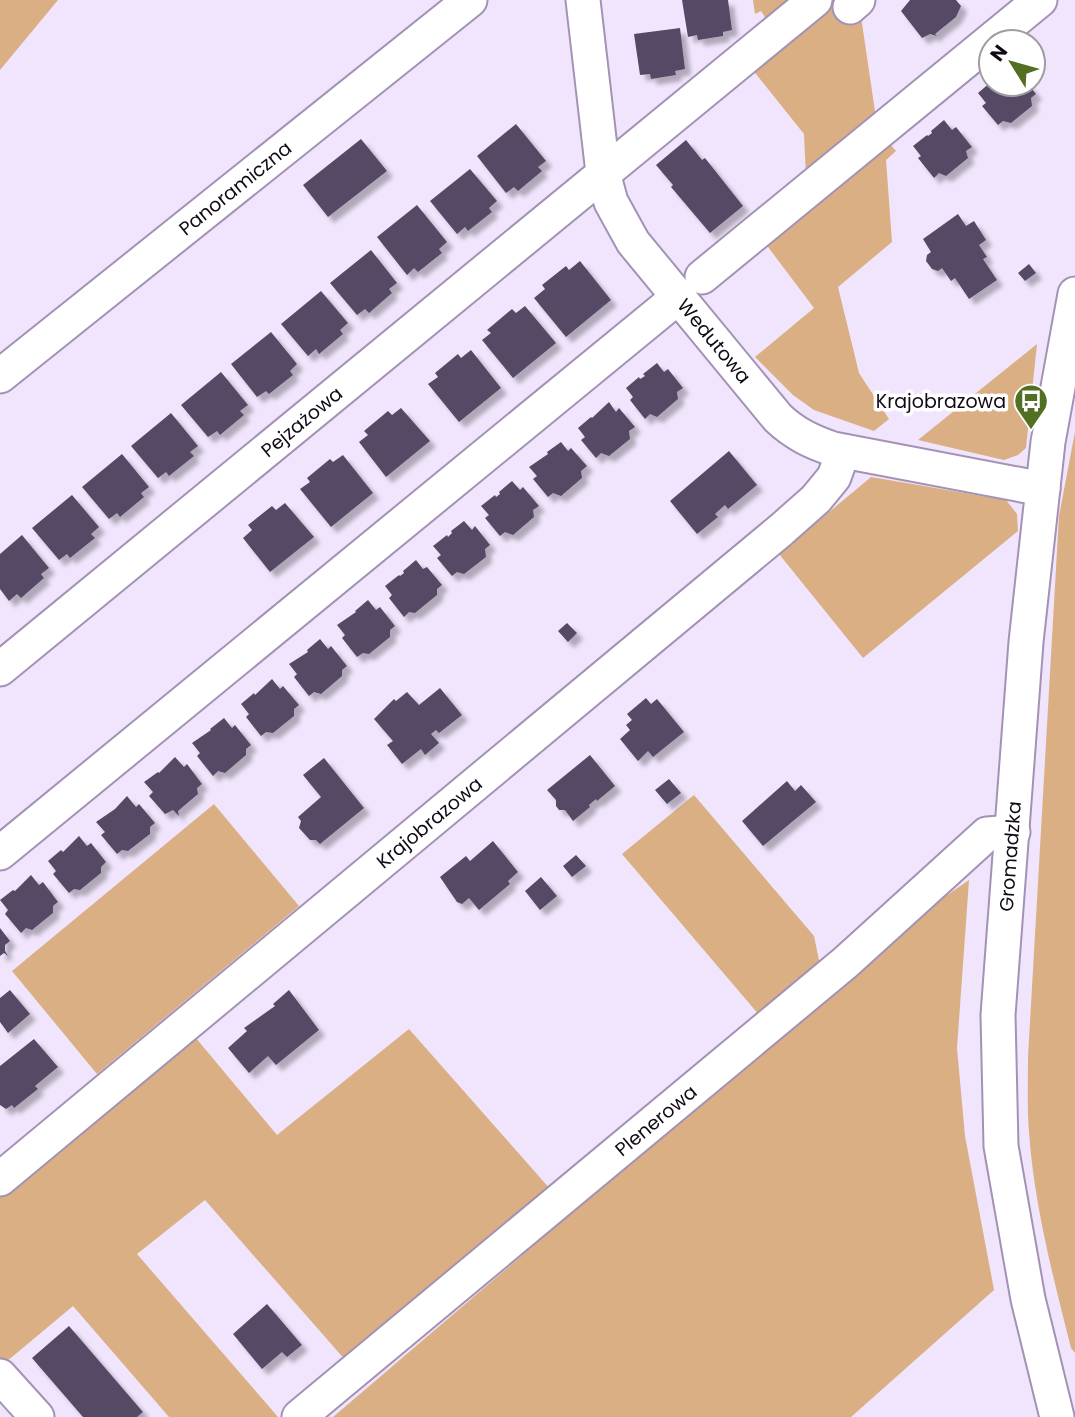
<svg xmlns="http://www.w3.org/2000/svg" width="1075" height="1417" font-family="Poppins,sans-serif">
  <style>
    .green { fill: #daaf83 }
    .building { fill: #574866; filter: url(#shadow) }
    .lines { fill: none; stroke-linecap: round; stroke-linejoin: round }
    .minor-casing { stroke: #a392b5; stroke-width: 37 }
    .minor { stroke: #fff; stroke-width: 33 }
    .labels { text-anchor: middle; stroke-width: 7; stroke-linejoin: round; paint-order: stroke }
    .street-label { font-size: 19px; fill: #110a16; stroke: #fff }
    .poi-label { font-size: 19px; fill: #110a16; stroke: #fff; text-anchor: end }
  </style>
  <defs>
    <filter id="shadow"><feDropShadow dx="6" dy="6" stdDeviation="2" flood-color="#0004"/></filter>
  </defs>
  <rect width="100%" height="100%" fill="#f0e5fc"/>
  <path class="green" d="M0 0H58L0 70Z
    M753 0H796L768 22 761 11 755 14Z
    M834 3 849 20 860 10 876 118 806 177 804 134 752 69Z
    M888 142 896 151 886 160 892 242 838 287 859 373 889 419 874 431 814 410 793 395 755 357 814 308 765 243Z
    M1037 344 1026 448 1018 455 1004 460 918 440Z
    M1075 432V1353L1071 1348C1053 1277 1034 1204 1029 1132 1027 1107 1028 1081 1028 1057L1059 516Z
    M871 477 1006 500 1017 514 1018 531 863 658 779 554Z
    M694 795 814 936 820 965 760 1016 622 854Z
    M214 804 299 906 97 1074 12 971Z
    M969 880 957 1048 965 1136 994 1290 851 1417H333L930 907Z
    M409 1029 551 1190 347 1362 205 1200 137 1254 278 1417H169L73 1306 0 1367V1197L195 1037 277 1135Z"/>
  <path class="building" d="M682 0H728L732 30 723 32V36L698 40 697 35 688 37Z
    M910 0H956L961 6 956 17 935 34 937 36 930 34 922 38 901 11Z
    M680 28 685 69 675 71 676 75 651 79 650 74 640 75 634 34Z
    M991 82V84H1028L1036 94 1031 98 1032 106 1011 123 1003 121 998 125 982 106 986 103 978 93Z
    M944 120 952 130 956 127 972 147 966 151 968 158 946 176 939 173 934 178 918 158 921 156 913 146 927 135 928 136 932 133 931 131Z
    M516 124 546 161 538 167 542 171 518 191 514 187 506 193 477 156Z
    M361 139 387 171 328 217 303 185Z
    M686 140 702 160 705 158 743 206 710 233 671 187 673 185 656 165Z
    M470 169 497 201 489 208 492 212 468 231 465 227 457 234 430 201Z
    M417 205 447 242 439 249 442 253 418 272 414 268 407 275 377 237Z
    M958 214 966 226 974 221 986 240 979 245 987 257 983 259 997 280 969 299 955 278 951 281 942 268 938 271 932 269 926 261 927 255 931 252 923 239Z
    M371 250 397 283 389 289 392 293 369 313 365 309 357 315 330 283Z
    M580 261 611 300 566 337 534 298 545 289 542 285 566 266 569 270Z
    M1029 264 1036 273 1025 281 1018 273Z
    M321 291 348 323 340 330 343 334 319 354 316 349 308 356 281 324Z
    M525 306 556 343 513 378 482 340 491 333 487 330 512 309 516 313Z
    M271 332 297 364 290 371 293 375 269 394 266 391 257 397 231 364Z
    M471 350 501 388 459 422 428 384 438 377 435 373 458 354 461 358Z
    M657 363 664 372 668 369 683 388 677 392 678 399 657 417 650 414 645 419 630 400 633 397 626 388 639 377 640 379 645 376 643 374Z
    M221 372 248 405 240 411 244 415 220 435 217 431 208 437 181 405Z
    M609 402 616 412 619 408 635 427 629 431 630 439 609 456 601 453 596 458 581 440 585 437 578 428 591 417 592 418Z
    M401 408 430 441 386 477 359 442 368 435 364 431 388 411 392 415Z
    M171 413 198 446 190 452 194 456 169 476 166 472 158 478 131 446Z
    M561 442 568 451 571 448 587 466 581 471 582 478 561 496 553 493 548 497 533 479 537 476 529 467 548 454 547 452Z
    M729 451 757 485 728 509 725 505 715 514 718 517 697 534 670 501Z
    M122 454 149 487 141 493 144 497 120 517 117 513 109 519 82 487Z
    M343 455 373 493 331 527 300 489 310 482 307 478 330 459 333 462Z
    M512 481 520 490 523 487 539 506 533 510 534 517 513 535 505 532 500 536 485 518 489 515 481 506 495 495 496 497 500 494 499 492Z
    M72 495 99 527 91 534 95 538 70 558 67 554 59 560 32 528Z
    M285 503 314 537 270 572 243 538 252 530 248 525 272 506 276 510Z
    M464 521 472 530 475 526 490 545 485 549 486 557 464 574 457 572 452 576 437 558 441 555 433 546 447 535 448 537 452 533 451 531Z
    M22 535 49 568 41 574 44 578 21 598 17 594 9 601 0 589V554Z
    M416 560 423 569 427 567 442 585 437 589V595L415 613 409 612 404 617 389 598 392 595 385 586 399 575 400 576 404 573 403 571Z
    M368 600 376 610 380 607 395 626 390 630V637L369 654 363 653 357 657 342 638 345 635 337 625 356 612 355 611Z
    M567 623 577 633 568 642 558 631Z
    M320 639 328 649 331 646 347 666 342 670V676L321 694 314 692 309 696 294 677 297 674 289 664 308 652 307 650Z
    M272 679 280 689 283 686 299 705 294 709V716L273 733 266 732 261 736 246 717 249 714 241 704 254 693 255 695Z
    M440 688 462 715 439 733 436 730 431 734 439 743 425 755 421 749 402 764 387 745 393 741 374 719 394 699 396 701 407 692 419 705Z
    M646 698 651 704 657 699 684 732 653 757 648 751 638 761 620 739 630 730 626 725 632 720 627 714Z
    M224 718 232 728 235 725 251 745 246 749V755L225 773 218 771 213 776 197 756 200 753 192 743 211 730 210 729Z
    M590 755 615 786 597 801 596 799 589 805 590 807 573 821 565 810H559L556 806V800L547 790Z
    M175 757 184 767 187 764 202 784 197 788 198 794 178 811 179 816 173 810 165 814 149 796 153 792 144 782 158 772 159 773Z
    M324 758 364 808 320 844 316 840H310L299 828 301 821 298 817 321 797 303 775Z
    M669 779 681 793 667 804 655 790Z
    M787 781 795 791 801 785 816 802 763 846 742 821Z
    M127 796 136 807 139 804 155 823 150 827V834L128 851 122 850 117 854 101 835 105 832 96 822 115 809Z
    M79 836 87 846 91 843 106 862 101 867V873L80 890 74 889 69 893 53 874 56 871 48 861 61 850 63 852Z
    M493 841 518 872 508 881 510 884 479 910 469 898 462 904 457 902 440 877 466 856 470 861Z
    M576 855 586 866 572 877 563 866Z
    M31 875 39 885 43 882 58 902 53 906V913L32 930 26 928 21 933 5 914 8 910 0 900 13 890 15 891Z
    M541 877 557 896 540 910 525 891Z
    M0 928 10 941 5 945V951L8 956 4 953 0 956Z
    M10 990 30 1014 8 1033 0 1022V998Z
    M289 990 319 1030 276 1065 268 1056 249 1073 228 1048 247 1031 244 1028 275 1006 273 1004Z
    M34 1039 58 1067 35 1086 38 1089 14 1108 12 1105 6 1109 0 1105V1066Z
    M267 1304 302 1345 287 1357 282 1352 262 1369 233 1334Z
    M69 1326 143 1412 137 1417H83L32 1358Z"/>
  <g class="lines">
    <g class="minor-casing">
      <g id="minor">
        <path id="s1" d="M583 0 603 173 611 202 633 242 778 418C795 434 812 442 833 449L1043 489"/>
        <path d="M850 7 858 0"/>
        <path d="M702 277 1040 0"/>
        <path id="s2" d="M0 376 470 0"/>
        <path id="s3" d="M0 669 815 0"/>
        <path d="M0 853 677 298"/>
        <path id="s4" d="M0 1179 781 530 816 499 834 477 843 452"/>
        <path d="M0 1376 37 1417"/>
        <path id="s5" d="M299 1417 846 962 987 834 1013 832"/>
        <path id="s6" d="M1057 1417 1028 1299 1001 1146 998 1015 1026 642 1048 442 1075 294"/>
      </g>
    </g>
    <use href="#minor" class="minor"/>
  </g>
  <defs>
    <g id="bus-pin" transform="scale(1.75)"><path d="M0 17L-7.5 6A9.5 9.5 0 1 1 7.5 6Z" fill="#536f23" stroke="#fff"/><path d="M-5-6H5V4H4V6H2V4H-2V6H-4V4H-5ZM-3.5-4V0h7V-4ZM-3.5 1.2v1.5H-2V1.2ZM2 1.2v1.5H3.5V1.2Z" fill="#fff"/></g>
  </defs>
  <g fill-rule="evenodd">
    <use href="#bus-pin" x="1031" y="401"/>
  </g>
  <g class="labels">
    <g class="street-label">
      <text dy="7" stroke="none"><textPath href="#s2" startOffset="301">Panoramiczna</textPath></text>
      <text dy="7" stroke="none"><textPath href="#s1" startOffset="378">Wedutowa</textPath></text>
      <text dy="7" stroke="none"><textPath href="#s3" startOffset="390">Pejzażowa</textPath></text>
      <text dy="7" stroke="none"><textPath href="#s4" startOffset="558">Krajobrazowa</textPath></text>
      <text dy="7" stroke="none"><textPath href="#s6" startOffset="567">Gromadzka</textPath></text>
      <text dy="7" stroke="none"><textPath href="#s5" startOffset="464">Plenerowa</textPath></text>
    </g>
    <g class="poi-label">
      <text x="1006" y="408">Krajobrazowa</text>
    </g>
  </g>
  <g transform="translate(1012 63) rotate(307)"><circle r="33" fill="#ffffff" stroke="#a09da2" stroke-width="2"/>
  <path d="M0-5L12 26L0 18L-12 26Z" fill="#536f23"/>
  <text y="-10" font-size="19" font-weight="bold" text-anchor="middle" fill="#110a16">N</text>
  </g>
</svg>
